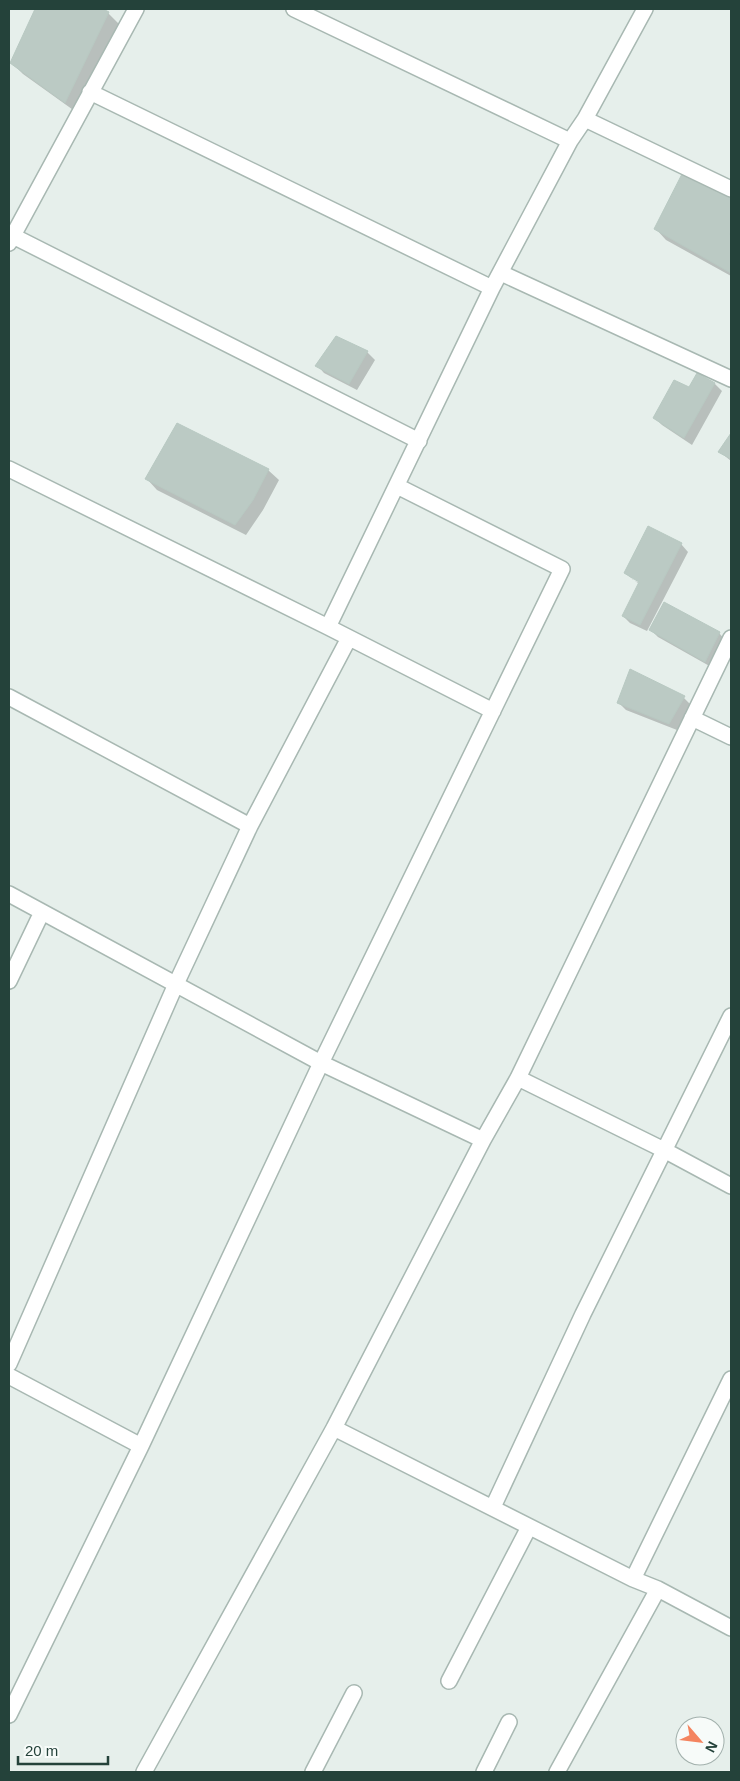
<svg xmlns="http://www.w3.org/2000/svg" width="740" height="1781" font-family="Helvetica,sans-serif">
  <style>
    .shadow { fill: #0003; fill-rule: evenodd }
    .building { fill: #bbcac4; stroke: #b8c9c2 }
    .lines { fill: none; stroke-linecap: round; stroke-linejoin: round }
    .minor-casing { stroke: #a8b8b2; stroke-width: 18 }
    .minor { stroke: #fff; stroke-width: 15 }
  </style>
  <rect width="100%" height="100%" fill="#e6efeb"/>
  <path class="shadow" d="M37 9H100L108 13 119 24 76 112 23 74 12 63Z
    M731 195V276L666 240 656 229Z
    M336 337 367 352 375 360 357 390 324 373 317 365Z
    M697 375 715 384 722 391 692 445 662 425 655 418 689 389Z
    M731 435V461L720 452Z
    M268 470 279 480 263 510 246 535 157 490 147 479Z
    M681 544 688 552 647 631 630 623 623 616 639 584 625 573ZM632 576 645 584 644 586 632 579Z
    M651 630 719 633 726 641 713 668 658 637Z
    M684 698 691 705 677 730 626 710 619 703Z"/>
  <path class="building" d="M35 9H103L109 12 65 103 10 63Z
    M682 174 713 185 731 194V231L730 235 731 236V273L654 229Z
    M336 336 368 351 349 384 315 366Z
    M697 373 715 383 684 438 653 418 674 380 689 387Z
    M177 423 269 469 253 500 235 525 145 479Z
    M731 433V459L718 452Z
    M648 526 682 543 640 625 622 616 639 582 624 573Z
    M664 602 720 632 705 662 649 630Z
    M630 669 685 696 669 724 617 703Z"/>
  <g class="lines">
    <g class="minor-casing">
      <path id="minor" d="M294 9 570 141
        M90 92 492 288
        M585 119 731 189
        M13 236 419 441
        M9 243 136 9
        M501 273 731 379
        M9 469 328 627 493 711
        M328 627 492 288 570 141 585 119 645 9
        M9 697 250 826
        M692 718 731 737
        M9 894 321 1063 483 1140
        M9 981 42 912
        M518 1078 664 1150 731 1186
        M9 1364 176 984 250 826 349 638
        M9 1376 141 1446
        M334 1428 633 1579 658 1589 731 1628
        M493 1507 583 1314 731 1016
        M633 1579 731 1379
        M449 1681 529 1527
        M9 1715 141 1446 321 1063 562 569 397 486
        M144 1772 334 1428 483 1140 518 1078 731 638
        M313 1772 354 1693
        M484 1772 509 1722
        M557 1772 658 1589"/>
    </g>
    <use href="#minor" class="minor"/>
  </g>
  <rect width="740" height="1781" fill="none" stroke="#24423a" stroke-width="20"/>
  <g transform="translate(700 1741) rotate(118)"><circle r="24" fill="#f7fbf9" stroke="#a3b1ad"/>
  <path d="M0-4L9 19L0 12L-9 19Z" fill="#f4845f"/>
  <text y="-8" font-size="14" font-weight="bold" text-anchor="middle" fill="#24423a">N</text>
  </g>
  <path d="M18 1756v8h90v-8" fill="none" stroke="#24423a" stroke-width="2.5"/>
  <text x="25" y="1756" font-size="15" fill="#24423a" stroke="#f7fbf9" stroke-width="4" paint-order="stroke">20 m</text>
</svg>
